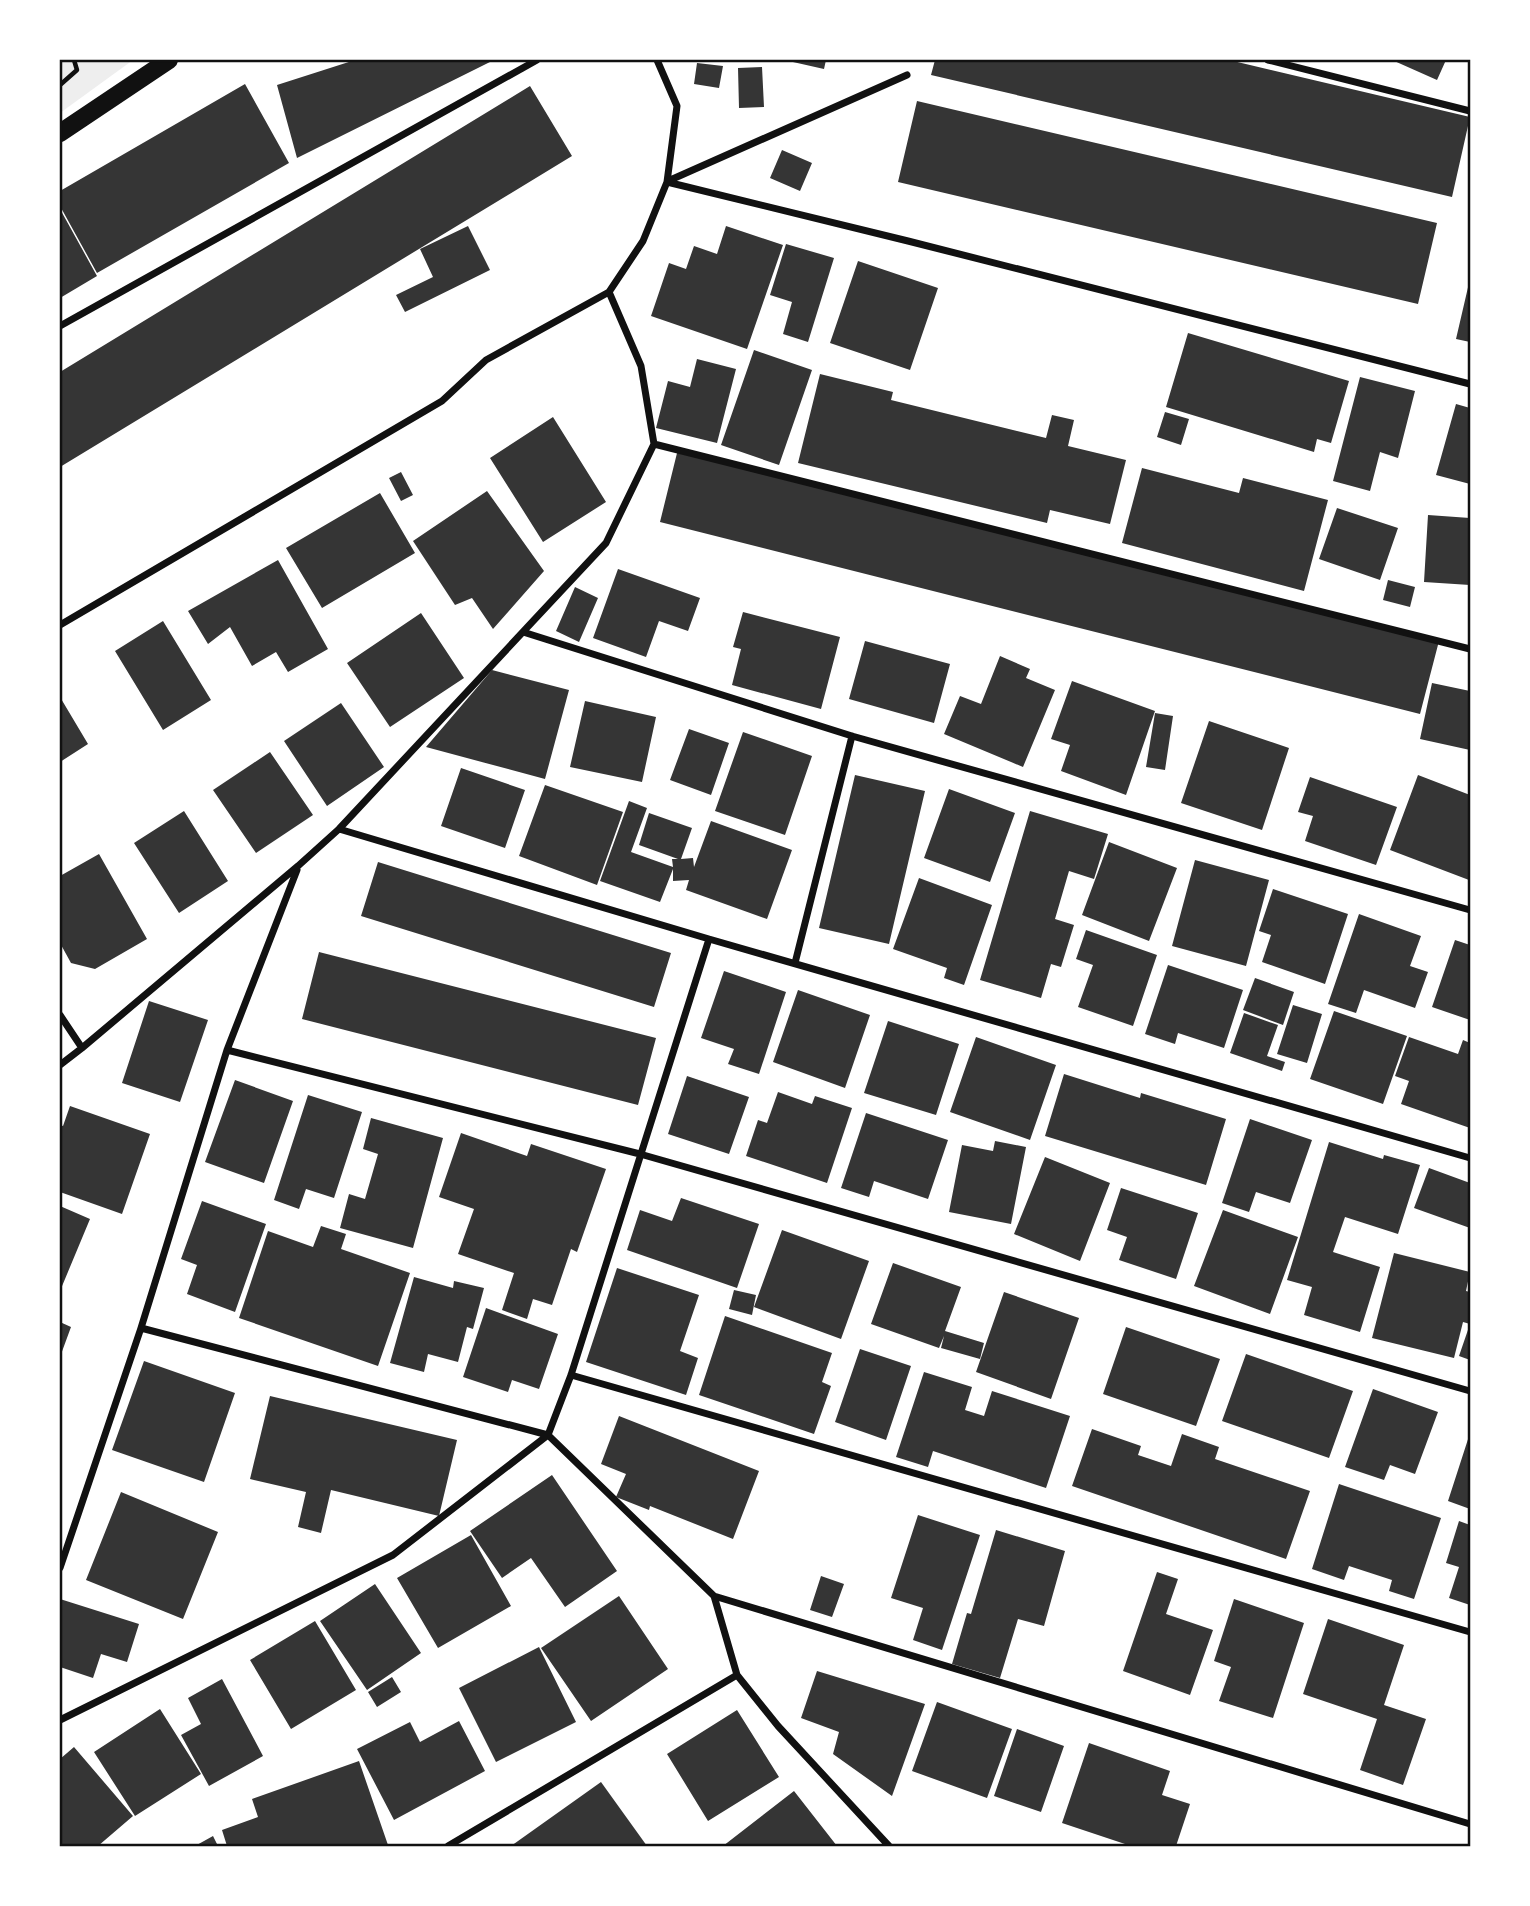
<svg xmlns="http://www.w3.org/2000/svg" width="1530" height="1906" font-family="Mulish,sans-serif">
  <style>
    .green { fill: #eee }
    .building { fill: #353535 }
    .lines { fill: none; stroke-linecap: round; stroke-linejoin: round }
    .path { stroke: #111; stroke-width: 4.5 }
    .minor { stroke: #111; stroke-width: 7 }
    .primary { stroke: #111; stroke-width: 18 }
    .neatline { fill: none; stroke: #111; stroke-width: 2.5 }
  </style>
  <rect width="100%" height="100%" fill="#fff"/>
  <path class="green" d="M60 60H133L60 113Z"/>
  <path class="building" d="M355 60H494L297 158 277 85Z
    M784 60H826L824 69Z
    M935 60H1229L1470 117 1452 197 931 75Z
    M1392 60H1446L1437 80Z
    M697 63 723 66 719 88 694 84Z
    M762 67 764 107 739 108 738 68Z
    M245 84 289 163 97 273 60 206V191Z
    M530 86 572 156 60 467V372Z
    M917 101 1437 223 1418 304 898 182Z
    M782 150 812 163 800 191 770 178Z
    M60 209 97 276 60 298Z
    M468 226 490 270 405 312 396 295 433 277 420 249Z
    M726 226 783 245 747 349 651 316 669 263 686 269 694 246 717 254Z
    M786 244 834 258 808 342 783 334 792 302 770 295Z
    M858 261 938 288 910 370 830 343Z
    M1469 283H1470V342L1456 339Z
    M1188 333 1349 381 1331 443 1317 439 1314 452 1166 407Z
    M754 350 812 370 779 465 721 445Z
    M697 359 736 369 717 443 656 428 668 381 690 387Z
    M820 374 893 392 891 400 1046 438 1052 415 1074 420 1068 446 1126 460 1110 524 1050 510 1047 523 798 463Z
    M1360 377 1415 391 1398 458 1380 452 1370 491 1333 481Z
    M1456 404 1470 408V484L1436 475Z
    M1165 412 1189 419 1181 445 1157 437Z
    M553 417 606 502 543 542 490 458Z
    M678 449 1439 641 1420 714 660 522Z
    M1142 468 1239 493 1243 478 1328 500 1304 591 1122 543Z
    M401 472 413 495 401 501 389 478Z
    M487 491 544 571 493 629 472 598 455 605 413 541Z
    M380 493 415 553 322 608 286 548Z
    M1337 508 1398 528 1380 580 1319 559Z
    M1428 515 1470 518V585L1424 582Z
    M278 560 328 649 288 672 276 652 252 666 230 627 208 644 188 611Z
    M618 569 700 598 688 631 659 621 646 657 593 638Z
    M1388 580 1415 587 1410 607 1383 600Z
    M575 587 598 598 579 642 556 631Z
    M743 612 840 637 821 709 732 685 741 649 733 647Z
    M421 613 464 678 390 727 347 663Z
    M163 621 211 700 163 730 115 651Z
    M865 641 950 664 934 723 849 699Z
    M1000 656 1030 669 1026 678 1055 690 1023 767 944 734 960 696 981 704Z
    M492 670 569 690 545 779 426 747Z
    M1072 681 1155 711 1126 795 1061 771 1070 745 1051 739Z
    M1432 683 1470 691V750L1420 739Z
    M60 697 88 744 60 762Z
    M585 701 656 717 642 782 570 767Z
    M341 703 384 767 327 806 284 741Z
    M1155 713 1173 716 1165 770 1146 767Z
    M1209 721 1289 748 1262 830 1181 803Z
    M689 729 729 743 711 795 670 780Z
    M743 732 812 756 785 835 715 811Z
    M270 752 313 815 256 853 213 790Z
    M461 768 525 790 505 848 441 826Z
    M855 775 925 791 889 944 819 928Z
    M1418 775 1470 795V875L1469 880 1390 850Z
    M1310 777 1397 807 1376 865 1305 841 1313 816 1298 812Z
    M545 785 623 812 597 885 519 856Z
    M949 789 1015 813 990 882 924 858Z
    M629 801 647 808 631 852 673 867 672 859H678L639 845 649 813 692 828 681 859 693 858 694 867 711 821 792 850 767 919 686 890 689 880 673 881V869L660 902 600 881Z
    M184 811 228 881 179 913 134 843Z
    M1030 811 1108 834 1094 879 1069 871 1055 919 1074 925 1061 967 1051 964 1041 998 980 980Z
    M1109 842 1177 868 1149 941 1082 915Z
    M99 854 147 939 95 969 71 963 60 943V876Z
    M1195 860 1269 880 1246 966 1172 946Z
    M378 862 671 953 654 1007 361 916Z
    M919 878 992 905 964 985 944 978 947 968 893 949Z
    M1273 889 1348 914 1325 984 1262 962 1271 935 1259 931Z
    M1359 914 1421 936 1410 966 1428 972 1415 1008 1364 990 1356 1013 1328 1004Z
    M1086 930 1157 955 1133 1026 1078 1007 1093 965 1076 959Z
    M1455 940 1470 945V1020L1432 1007Z
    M319 952 656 1038 638 1105 302 1019Z
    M1168 965 1243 990 1224 1048 1178 1033 1175 1044 1145 1034Z
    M724 971 786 992 759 1074 728 1064 734 1049 701 1038Z
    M1255 978 1294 992 1283 1025 1243 1010Z
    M798 990 870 1015 845 1088 773 1062Z
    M149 1001 208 1020 180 1102 122 1083Z
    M1293 1005 1322 1014 1307 1063 1277 1054Z
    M1334 1011 1407 1036 1383 1104 1310 1079Z
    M1244 1013 1278 1025 1267 1056 1285 1062 1282 1071 1230 1053Z
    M888 1021 959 1044 936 1115 864 1093Z
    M976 1037 1056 1065 1030 1140 950 1112Z
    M1409 1037 1458 1054 1463 1040 1470 1043V1128L1401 1104 1409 1081 1395 1076Z
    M1064 1074 1140 1098 1141 1093 1226 1119 1206 1185 1045 1136Z
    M687 1076 749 1097 729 1154 668 1134Z
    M235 1080 293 1101 264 1183 205 1162Z
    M778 1092 812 1104 815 1096 852 1108 827 1183 746 1156 758 1120 767 1123Z
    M308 1095 362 1112 334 1198 306 1189 299 1209 274 1200Z
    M70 1106 150 1134 122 1214 60 1192V1125L63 1126Z
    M866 1113 948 1140 928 1199 874 1181 869 1197 841 1188Z
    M371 1118 443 1138 413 1248 340 1228 349 1194 365 1199 378 1154 363 1149Z
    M1250 1119 1312 1140 1290 1203 1256 1192 1249 1212 1222 1203Z
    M461 1133 527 1156 531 1144 606 1169 577 1252 571 1249 552 1305 533 1299 527 1319 502 1310 514 1273 458 1254 474 1209 439 1197Z
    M995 1141 1026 1147 1011 1224 949 1212 962 1145 993 1151Z
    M1329 1142 1383 1159 1384 1155 1420 1165 1398 1234 1345 1217 1333 1252 1380 1267 1360 1332 1304 1315 1312 1287 1287 1280Z
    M1045 1157 1110 1183 1080 1261 1014 1234Z
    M1429 1168 1470 1183V1228L1414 1208Z
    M1121 1188 1198 1213 1176 1279 1119 1260 1127 1237 1107 1230Z
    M681 1198 759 1224 737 1288 627 1250 640 1210 672 1221Z
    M202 1201 266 1224 235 1312 187 1294 197 1265 181 1259Z
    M60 1206 90 1219 60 1291Z
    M1223 1210 1298 1237 1270 1314 1194 1286Z
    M321 1226 346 1234 341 1249 410 1273 378 1366 239 1318 268 1231 313 1247Z
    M782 1230 869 1261 841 1339 754 1307Z
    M1394 1253 1470 1272 1466 1291 1470 1292V1324L1463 1322 1454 1358 1372 1338Z
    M893 1263 961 1287 945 1331 984 1343 980 1359 941 1348 944 1336 939 1348 871 1324Z
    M617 1268 699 1295 680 1351 698 1358 686 1395 586 1362Z
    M414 1277 453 1288 454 1281 484 1288 473 1329 467 1327 458 1362 428 1354 424 1372 390 1363Z
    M734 1290 756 1295 752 1315 729 1309Z
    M1004 1292 1079 1318 1051 1399 976 1372Z
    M486 1308 558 1334 539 1389 512 1380 508 1392 463 1377Z
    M725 1316 832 1353 822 1382 831 1386 814 1434 699 1395Z
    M60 1322 71 1327 60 1357Z
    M1470 1324V1360L1459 1356Z
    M1126 1327 1220 1359 1196 1426 1103 1394Z
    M860 1349 911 1366 886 1440 835 1422Z
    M1246 1354 1353 1391 1329 1458 1222 1421Z
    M144 1361 235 1393 204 1482 112 1450Z
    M924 1372 972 1387 965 1410 984 1416 992 1391 1070 1416 1046 1488 933 1451 928 1467 896 1457Z
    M1373 1389 1438 1412 1415 1474 1390 1465 1384 1480 1345 1467Z
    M270 1396 457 1440 439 1516 331 1490 321 1533 298 1527 306 1492 250 1479Z
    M619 1416 759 1471 733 1539 650 1506 649 1510 616 1497 626 1474 601 1464Z
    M1092 1429 1141 1446 1138 1455 1171 1466 1182 1434 1219 1447 1215 1459 1310 1491 1286 1559 1072 1486Z
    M1470 1433V1509L1448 1501Z
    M552 1475 617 1571 565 1607 531 1558 502 1578 470 1531Z
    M1339 1484 1441 1518 1414 1599 1389 1591 1392 1580 1349 1566 1344 1580 1312 1569Z
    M121 1492 218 1532 183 1619 86 1580Z
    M918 1515 980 1535 942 1650 913 1640 923 1608 891 1598Z
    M1459 1521 1470 1525V1605L1449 1598 1459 1567 1446 1563Z
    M996 1530 1065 1551 1044 1626 1018 1619 1000 1678 952 1664 967 1613 971 1614Z
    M471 1535 511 1606 438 1648 397 1578Z
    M1157 1572 1178 1579 1166 1614 1213 1630 1190 1695 1123 1671Z
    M821 1576 844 1584 832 1617 810 1610Z
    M375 1584 421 1653 367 1690 320 1621Z
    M619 1596 668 1669 591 1721 541 1648Z
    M60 1599 139 1624 127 1662 101 1654 93 1678 60 1667Z
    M1234 1599 1304 1623 1273 1718 1219 1701 1231 1667 1214 1661Z
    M1328 1619 1404 1645 1384 1705 1426 1719 1403 1785 1360 1770 1377 1719 1303 1694Z
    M315 1621 356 1690 291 1729 250 1660Z
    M539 1647 576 1722 496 1762 459 1688Z
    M817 1671 925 1704 892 1796 833 1754 839 1732 801 1718Z
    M392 1677 401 1692 377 1707 368 1692Z
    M222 1679 263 1756 209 1786 181 1735 201 1724 188 1698Z
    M937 1702 1012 1729 987 1798 912 1771Z
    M160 1709 201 1774 135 1816 94 1752Z
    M737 1710 779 1777 708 1821 667 1754Z
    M459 1721 485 1771 394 1820 357 1749 410 1722 420 1742Z
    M1017 1729 1064 1746 1041 1812 994 1796Z
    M1089 1743 1170 1771 1162 1795 1190 1804 1176 1846H1131L1062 1823Z
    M74 1747 133 1816 98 1846H60V1759Z
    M359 1761 388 1845 384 1846H227L222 1830 258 1817 252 1799Z
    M601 1782 647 1846H511Z
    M794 1791 837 1846H723Z
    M213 1836 218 1846H195Z"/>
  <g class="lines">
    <path class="path" d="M60 85 77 70 74 60"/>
    <path class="minor" d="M1268 60 1470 111
      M668 181 907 75
      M667 182 908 241 1470 384
      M60 326 537 60
      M654 444 1470 649
      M60 625 442 401 486 360 609 292
      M523 632 852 736 1470 910
      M339 829 709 939 1470 1158
      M795 963 852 736
      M60 1015 82 1048
      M227 1050 640 1154 1470 1391
      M60 1065 82 1048 298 866 339 829 606 543 654 444 641 366 609 292 643 241 667 182 677 106 657 60
      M141 1328 548 1435 714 1596 737 1675 778 1726 889 1846
      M571 1375 1470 1632
      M60 1568 141 1328 227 1050 297 870
      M714 1596 1470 1824
      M60 1720 393 1555 548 1435 571 1375 709 939
      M448 1846 737 1675"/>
    <path class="primary" d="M60 133 169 60"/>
  </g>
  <rect width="1530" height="1906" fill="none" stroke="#ffffff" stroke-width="122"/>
  <rect x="61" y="61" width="1408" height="1784" class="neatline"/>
</svg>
